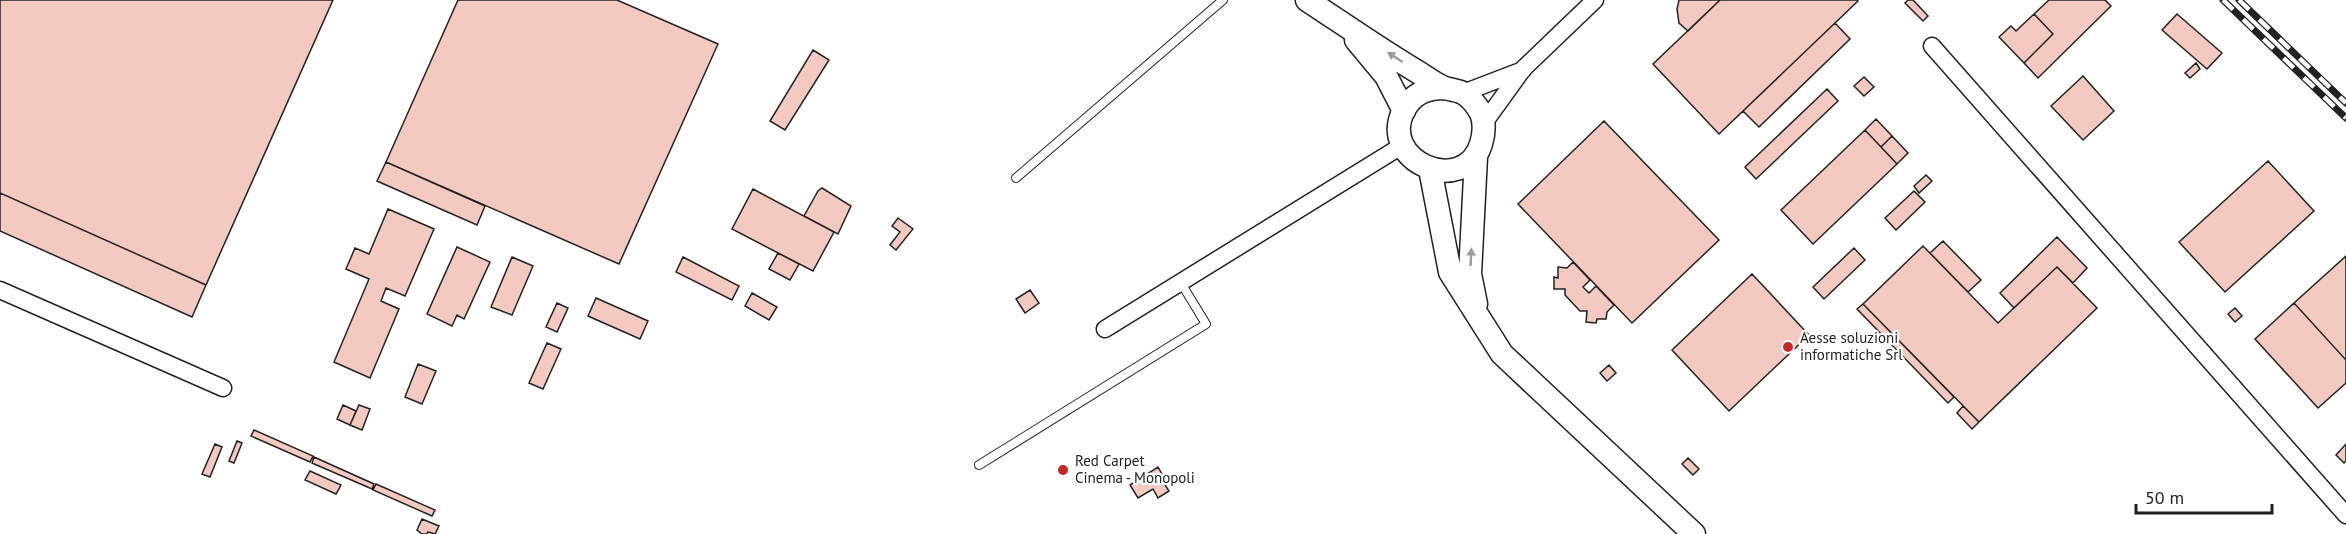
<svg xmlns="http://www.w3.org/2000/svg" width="2346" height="534" font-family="'PT Sans',sans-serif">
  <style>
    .building { fill: #f3c9c0; stroke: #222; stroke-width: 1.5 }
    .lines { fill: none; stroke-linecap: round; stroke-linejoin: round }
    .lane-casing { stroke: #222; stroke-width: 10 }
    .street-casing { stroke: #222; stroke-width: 19 }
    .secondary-casing { stroke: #222; stroke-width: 25 }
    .lane { stroke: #fff; stroke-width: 8 }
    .street { stroke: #fff; stroke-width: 16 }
    .secondary { stroke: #fff; stroke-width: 22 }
    .rail-casing { stroke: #222; stroke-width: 7 }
    .rail { stroke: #fff; stroke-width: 4.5; stroke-dasharray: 14; stroke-linecap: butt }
    .oneway { fill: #9c9c9c }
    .poi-dot { fill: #c62828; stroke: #fff; stroke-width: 2 }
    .labels { text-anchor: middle; stroke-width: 4.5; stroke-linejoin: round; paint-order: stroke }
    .poi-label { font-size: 15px; fill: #222; stroke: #fff; text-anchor: start }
  </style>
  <rect width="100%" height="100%" fill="#fff"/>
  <path class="building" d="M0 0H333L206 285 0 193Z
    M458 0H617L718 44 619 264 386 162Z
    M1679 0H1720L1688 31 1679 23 1677 9Z
    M1720 0H1857L1858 1 1719 134 1653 64Z
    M1908 0H1913L1928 16 1923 21 1905 3Z
    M2049 0H2105L2111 6 2038 78 2024 63 2053 34 2034 14Z
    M2034 14 2053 34 2024 63 1999 37 2011 26 2016 31Z
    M2177 14 2222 53 2207 69 2162 30Z
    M1835 23 1850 39 1759 127 1743 111Z
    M813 50 829 60 785 130 770 121Z
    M2196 63 2200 69 2190 78 2185 73Z
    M2083 76 2114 111 2083 140 2051 106Z
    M1864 77 1874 87 1864 96 1854 86Z
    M1827 89 1838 101 1756 179 1745 167Z
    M1876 119 1892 136 1881 147 1865 130Z
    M1604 121 1719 240 1632 323 1518 204Z
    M1865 130 1897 164 1813 244 1781 210Z
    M1892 136 1908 153 1897 164 1881 147Z
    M2268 161 2314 211 2225 292 2179 242Z
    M386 162 485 206 477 225 377 181Z
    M1926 175 1932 181 1919 193 1914 186Z
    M822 188 851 206 838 234 804 216 818 191Z
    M753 189 834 232 813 271 732 229Z
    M1914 191 1925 202 1896 230 1885 218Z
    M0 193 206 285 192 317 0 231Z
    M388 209 434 229 405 296 386 288 381 301 399 309 370 378 334 362 369 279 346 269 355 248 369 254Z
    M898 218 913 229 896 250 890 245 900 232 892 226Z
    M2057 237 2087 268 2073 283 2057 267 2014 308 2000 293Z
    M1943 241 1981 280 1968 292 1930 253Z
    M1923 246 1998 323 2057 267 2097 308 1979 422 1863 304Z
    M457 247 490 262 464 319 457 315 452 326 427 314Z
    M1854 248 1865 260 1824 299 1813 287Z
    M778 253 799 264 790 280 769 269Z
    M2346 256V360L2294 303Z
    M512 257 533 266 512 315 491 307Z
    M683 257 739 286 732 300 676 272Z
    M1573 262 1590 280 1583 287 1589 293 1596 286 1614 305 1607 312 1606 319H1597L1596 323 1586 322 1587 311H1580L1565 295V289H1554V277L1558 278V267L1567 268Z
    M1752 274 1809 335 1729 411 1672 350Z
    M1030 290 1039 303 1025 313 1016 299Z
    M752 293 777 307 769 320 745 306Z
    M596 298 648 321 640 339 588 316Z
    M557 303 568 308 557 332 546 327Z
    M2294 303 2346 360V383L2318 408 2255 339Z
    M1863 304 1954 397 1948 403 1857 309Z
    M2235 308 2242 316 2235 322 2228 314Z
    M547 343 561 349 543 389 529 383Z
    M418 364 436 371 422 404 405 397Z
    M1609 365 1616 373 1607 381 1600 373Z
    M343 405 356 411 350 425 337 419Z
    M359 405 370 409 362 430 350 425Z
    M1963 406 1979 422 1972 429 1957 413Z
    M254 430 313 456 310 462 251 436Z
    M237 441 242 443 234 463 229 461Z
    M215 444 222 447 210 477 202 474Z
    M2346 444V461L2344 463 2336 455Z
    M314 457 374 484 372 489 312 463Z
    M1688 458 1699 469 1693 475 1682 464Z
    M1158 467 1166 481 1164 483 1169 491 1158 498 1153 489 1138 498 1130 485Z
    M310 471 341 485 336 494 305 480Z
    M376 484 435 510 432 516 373 490Z
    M422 519 439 526 435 534 428 532 427 534H422L417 530Z"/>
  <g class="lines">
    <g class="lane-casing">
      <path id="lane" d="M1016 178 1223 0
        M979 465 1206 324 1181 283"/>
    </g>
    <g class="street-casing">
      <path id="street" d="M1932 46 2346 515
        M1463 93 1523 70
        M1484 123 1523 69 1595 0
        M0 290 223 388
        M1105 329 1403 145"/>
    </g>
    <g class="secondary-casing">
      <path id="secondary" d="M1307 0C1345 25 1382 51 1421 74 1429 79 1437 85 1445 88 1451 90 1457 90 1463 93 1470 97 1477 106 1481 113 1485 123 1484 134 1481 144 1464 198 1377 161 1404 110 1413 93 1427 88 1445 88
        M1356 40 1386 76 1404 111
        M1476 157 1470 274 1476 304
        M1430 169 1450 272 1502 354 1694 534"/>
    </g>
    <use href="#lane" class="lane"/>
    <use href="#street" class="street"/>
    <use href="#secondary" class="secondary"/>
    <g class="rail-casing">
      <path id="rail" d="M2223 0 2346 118
        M2239 0 2346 103"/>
    </g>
    <use href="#rail" class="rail"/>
  </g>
  <defs><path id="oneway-solid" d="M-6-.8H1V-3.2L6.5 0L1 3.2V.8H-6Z" transform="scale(1.5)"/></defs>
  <g class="oneway">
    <use href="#oneway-solid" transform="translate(1395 57) rotate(-147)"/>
    <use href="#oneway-solid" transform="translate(1471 257) rotate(-87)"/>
  </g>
  <g class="poi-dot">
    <circle cx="1788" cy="347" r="6"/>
    <circle cx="1063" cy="470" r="6"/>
  </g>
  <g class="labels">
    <g class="poi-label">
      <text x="1800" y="343">Aesse soluzioni<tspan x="1800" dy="17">informatiche Srl</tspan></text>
      <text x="1075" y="466">Red Carpet<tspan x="1075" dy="17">Cinema - Monopoli</tspan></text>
    </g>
  </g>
  <path d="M2136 504v9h136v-9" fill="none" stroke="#222222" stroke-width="3"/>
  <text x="2145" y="504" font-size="18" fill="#222222" stroke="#ffffff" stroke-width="4.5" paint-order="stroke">50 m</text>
</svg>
